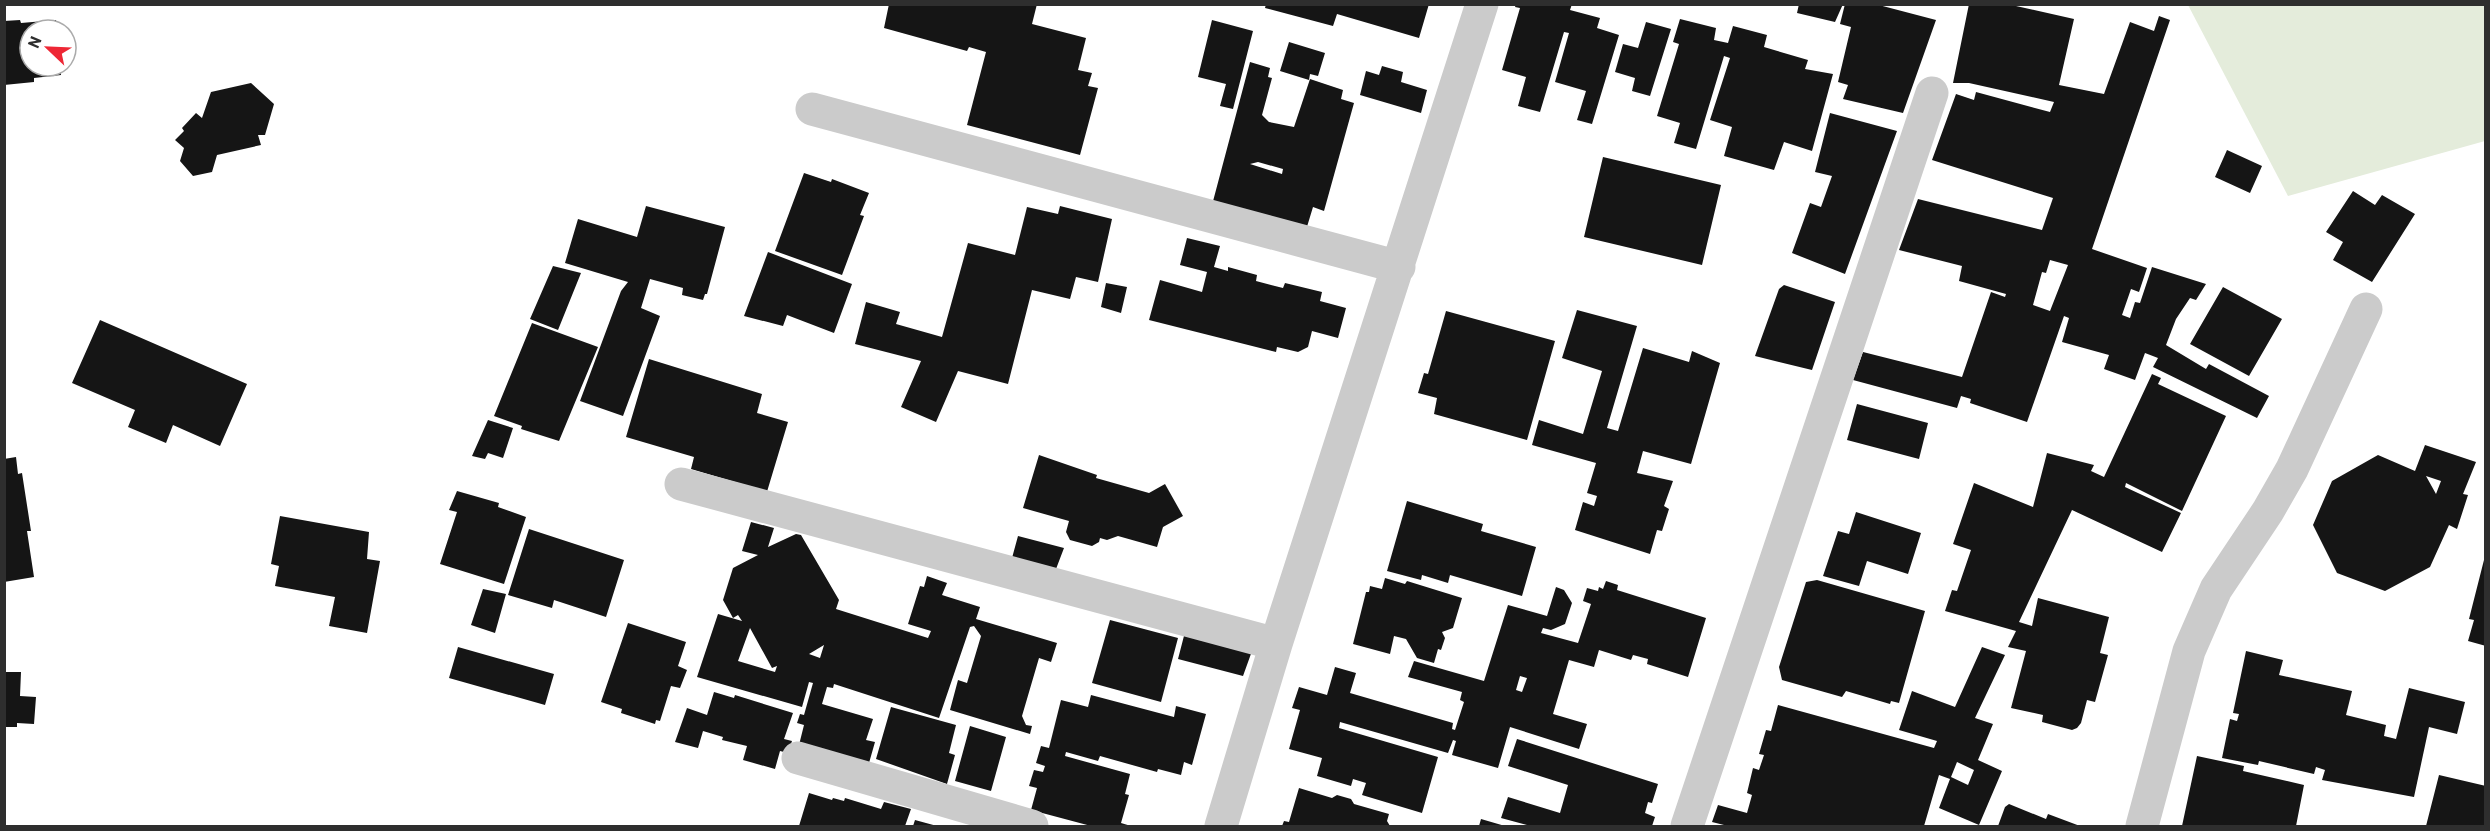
<svg xmlns="http://www.w3.org/2000/svg" width="2490" height="831" font-family="Barlow,sans-serif">
  <style>
    .green { fill: #e4ecdb }
    .building { fill: #151515; fill-rule: evenodd }
    .lines { fill: none; stroke-linecap: round; stroke-linejoin: round }
    .minor { stroke: #cbcbcb; stroke-width: 33 }
  </style>
  <rect width="100%" height="100%" fill="#fff"/>
  <path class="green" d="M2188 5H2485V141L2288 196Z"/>
  <path class="building" d="M889 4H1037L1032 24 1086 38 1078 70 1092 73 1088 86 1098 88 1080 155 967 125 986 52 969 47 967 51 884 28Z
    M1266 4H1429L1419 38 1337 14 1333 26 1265 8Z
    M1516 4H1572L1570 10 1600 18 1597 28 1619 35 1592 124 1577 120 1586 91 1555 82 1569 33 1564 32 1540 112 1518 106 1526 77 1502 70 1520 8 1515 7Z
    M1799 4H1843L1835 22 1797 13Z
    M1845 4H1875L1936 20 1903 113 1843 99 1848 85 1838 82 1851 27 1840 24Z
    M1969 4H2007L2074 19 2059 85 2104 94 2130 22 2154 31 2159 16 2170 20 2092 249 2147 268 2139 292 2131 289 2122 315 2130 318 2135 302 2140 303 2152 267 2206 284 2196 300 2190 298 2176 319 2166 345 2206 369 2209 364 2269 396 2257 418 2153 367 2158 358 2145 353 2135 380 2104 369 2109 355 2062 342 2069 318 2064 316 2027 422 1970 403 1971 399 1961 396 1957 408 1853 380 1863 352 1962 377 1991 292 2005 297 2006 294 1959 281 1962 266 1899 250 1918 199 2042 230 2053 198 1932 160 1956 94 1974 100 1976 92 2050 112 2054 102 1969 83H1953ZM2050 260 2068 265 2050 311 2033 305 2042 272 2046 273Z
    M1680 19 1716 28 1714 40 1728 43 1733 26 1767 35 1764 47 1808 60 1805 69 1833 74 1812 151 1784 142 1774 170 1724 156 1732 127 1710 120 1730 58 1724 56 1696 149 1674 143 1680 123 1657 116 1679 44 1673 42Z
    M20 20 21 23 56 20 57 30H30V66H60L61 75 34 78V82L4 85V21Z
    M1212 20 1253 31 1233 109 1220 106 1226 84 1198 77Z
    M1646 22 1671 29 1650 96 1632 91 1635 78 1615 72 1623 44 1638 48Z
    M1289 42 1325 53 1318 76 1310 74 1309 80 1280 71Z
    M1250 62 1270 68 1268 77 1272 78 1262 115 1269 122 1294 127 1310 79 1343 90 1341 99 1354 103 1324 211 1313 207 1306 230 1212 205ZM1258 162 1283 169 1282 174 1250 164Z
    M1382 66 1403 72 1401 82 1427 90 1421 113 1360 95 1366 71 1379 75Z
    M251 83 274 104 265 135H258L261 145 217 155 212 172 193 176 180 161 184 148 175 140 184 131 182 128 196 113 202 118 211 92Z
    M1830 113 1897 131 1845 274 1792 253 1810 203 1821 207 1832 176 1815 172Z
    M2227 150 2262 166 2250 193 2215 177Z
    M1603 157 1721 185 1702 265 1584 237Z
    M804 173 831 182 832 179 869 193 860 215 864 216 842 275 775 251Z
    M2353 191 2375 205 2382 195 2415 214 2372 282 2333 260 2343 242 2326 232Z
    M646 206 725 227 707 294H705L703 300 682 295 683 288 650 279 641 308 660 316 623 416 580 401 621 291 628 282 565 263 578 219 637 237Z
    M1060 206 1112 219 1098 282 1076 277 1070 299 1032 290 1008 384 958 371 936 422 901 407 921 361 855 344 866 302 900 312 896 324 942 337 968 243 1015 255 1027 207 1058 214Z
    M1187 238 1220 246 1214 267 1228 271V267L1257 275 1256 281 1283 288 1285 283 1322 292 1320 301 1346 308 1338 338 1312 331 1308 347 1298 352 1277 347 1276 352 1149 320 1160 280 1202 292 1207 272 1180 265Z
    M768 252 852 284 834 333 787 315 783 326 744 316Z
    M553 266 581 273 558 330 530 319Z
    M1106 283 1127 287 1121 313 1101 307Z
    M1784 285 1835 302 1812 370 1755 356 1779 289Z
    M2223 287 2282 319 2249 376 2190 344Z
    M1577 310 1637 326 1607 428 1618 431 1643 348 1689 362 1692 351 1720 363 1691 464 1643 451 1637 473 1673 481 1664 506 1669 509 1662 531 1657 530 1650 554 1575 530 1583 502 1594 506 1597 496 1587 493 1596 463 1532 445 1539 420 1583 434 1602 371 1562 358Z
    M1446 311 1555 341 1527 440 1434 414 1437 398 1418 393 1424 373 1428 374Z
    M100 320 247 384 220 446 173 425 166 443 128 427 135 410 72 383Z
    M532 323 598 347 559 441 521 429 522 426 494 416Z
    M649 359 762 394 757 413 788 422 766 495 745 485 691 469 694 457 626 437Z
    M2152 374 2161 378 2158 384 2226 416 2182 511 2126 483 2125 487 2181 513 2162 552 2072 510 2019 622 2032 626 2038 598 2109 617 2100 653 2108 655 2095 702 2087 700 2081 723 2077 728 2072 730 2042 722 2043 715 2011 708 2026 651 2008 647 2016 631 1945 611 1952 590 1957 591 1971 550 1953 544 1974 483 2033 507 2047 453 2094 465 2091 471 2104 477Z
    M1857 404 1928 423 1919 459 1847 440Z
    M488 420 513 428 503 458 488 453 485 459 472 456Z
    M2425 445 2476 462 2463 494 2468 495 2457 529 2449 525 2430 567 2385 591 2337 573 2313 525 2332 481 2378 455 2415 471ZM2426 476 2441 481 2436 494Z
    M1039 455 1097 475 1096 478 1149 493 1165 484 1183 516 1163 527 1157 547 1118 536 1107 540 1100 538 1099 542 1092 546 1070 540 1066 532 1069 521 1023 508Z
    M16 457 18 474 22 473 31 531H27L34 577 4 582V459Z
    M457 491 499 503 498 507 526 517 504 584 440 564 457 512 449 510Z
    M1407 501 1483 524 1481 531 1536 547 1522 596 1450 575 1448 583 1422 575 1421 580 1387 571Z
    M1856 512 1921 533 1908 574 1867 561 1859 586 1823 576 1838 531 1849 534Z
    M280 516 369 532 367 559 380 561 367 633 329 626 335 597 275 586 279 566 271 564Z
    M751 522 774 528 768 547 796 534 801 535 839 600 836 609 928 638 931 631 908 624 920 586 924 587 927 576 947 583 942 595 980 607 976 619 1057 643 1051 662 1039 658 1022 716 1026 725 1032 726 1030 734 950 710 958 680 967 683 981 636 974 626 970 627 939 718 834 684 833 688 827 687 822 704 873 719 866 740 875 742 869 763 799 745 804 725 797 723 800 714 804 715 813 683 809 682 802 707 697 677 718 614 742 621 738 615 733 618 723 600 733 568 758 555 742 551ZM750 628 772 668 777 666 775 672 738 661ZM824 645 820 658 809 654Z
    M529 529 624 560 606 617 554 600 552 608 508 595Z
    M1018 536 1064 548 1056 569 1012 558Z
    M2485 556H2486V646L2468 641 2474 620 2469 619Z
    M1385 578 1405 584 1407 581 1462 598 1453 628 1442 632 1445 638 1441 650 1438 649 1434 663 1417 658 1406 639 1394 636 1390 654 1353 644 1366 592H1369L1370 586 1382 589Z
    M1817 580 1925 611 1899 703 1891 701 1890 704 1846 691 1842 697 1782 680 1779 667 1806 582Z
    M1606 581 1618 585 1617 590 1706 618 1688 677 1647 664 1648 659 1633 655 1631 660 1599 650 1594 667 1569 660 1553 714 1587 724 1579 749 1510 727 1498 768 1452 755 1456 741 1453 740 1448 753 1340 722 1339 728 1438 757 1422 813 1362 795 1366 783 1353 779 1351 786 1317 776 1322 758 1289 749 1300 710 1292 708 1299 687 1327 695 1335 667 1356 673 1350 693 1453 723 1452 729 1455 730 1464 702 1460 700 1462 692 1408 677 1414 661 1484 681 1508 605 1547 616 1556 587 1564 590 1572 603 1565 624 1551 630 1543 628 1541 633 1578 643 1591 604 1583 601 1587 588 1598 591 1599 587 1603 589ZM1520 676 1527 678 1522 692 1516 690Z
    M483 589 506 594 495 633 471 625Z
    M1110 620 1178 638 1161 702 1092 683Z
    M628 623 686 642 678 666 687 670 680 688 671 686 660 721 656 720 655 724 621 713 622 709 601 702Z
    M1185 632 1252 651 1243 676 1178 659Z
    M458 647 554 674 545 705 449 678Z
    M1982 647 2005 655 1975 718 1993 724 1978 760 2002 771 1979 825 1939 808 1950 779 1939 775 1924 826H1728L1712 822 1718 805 1747 813 1752 795 1747 793 1753 768 1759 770 1764 755 1759 754 1766 730 1771 731 1778 705 1934 748 1937 741 1899 730 1912 691 1955 707ZM1957 762 1974 770 1968 785 1951 777Z
    M2246 651 2283 660 2279 675 2352 691 2346 715 2386 725 2384 736 2396 739 2409 688 2465 702 2457 734 2429 727 2414 797 2322 780 2325 770 2316 767 2314 774 2259 761 2258 765 2222 758 2230 719 2237 721 2239 714 2233 713Z
    M4 672H21L20 696 36 697 34 724 17 723V727H4Z
    M714 692 734 698 735 695 793 713 784 739 792 741 788 753 780 751 775 769 743 760 747 746 722 740 723 737 703 731 698 748 675 742 687 708 707 715Z
    M1091 695 1174 717 1176 706 1206 714 1192 765 1184 762 1181 775 1158 769 1157 772 1100 756 1098 761 1066 752 1065 756 1130 774 1125 794 1129 795 1121 823 1131 826H1091L1031 810 1037 788 1029 786 1034 770 1043 772 1045 766 1036 763 1041 746 1049 748 1061 700 1088 707Z
    M891 707 956 725 949 753 955 755 947 784 876 759Z
    M970 726 1006 737 991 791 955 781Z
    M1517 739 1658 784 1652 803 1648 802 1645 813 1655 817 1652 826H1531L1501 818 1508 797 1560 813 1568 785 1508 766Z
    M2197 756 2244 766 2243 771 2304 785 2296 826H2182Z
    M2439 775 2486 786V826H2426Z
    M1299 788 1332 798 1337 795 1351 799 1354 804 1389 814 1387 821 1390 826H1282L1284 821 1289 822Z
    M809 793 832 800 833 798 844 801 845 798 881 809 884 802 911 809 905 826H799Z
    M2009 804 2046 819 2048 814 2080 826H1998L2005 807Z
    M1481 819 1505 826H1479Z
    M915 820 937 826H913Z"/>
  <g class="lines">
    <path class="minor" d="M812 109 1399 267
      M681 484 1276 644
      M798 758 1032 826
      M1221 826 1276 644 1482 4
      M1687 826 1932 93
      M2142 826 2189 651 2216 589 2268 511 2292 469 2366 309"/>
  </g>
  <rect width="2490" height="831" fill="none" stroke="#2e2e2e" stroke-width="12"/>
  <g transform="translate(48 48) rotate(293)"><circle r="28" fill="#ffffff" stroke="#ababab" stroke-width="1.5"/>
  <path d="M0-4.5L10 22L0 15L-10 22Z" fill="#ee2735"/>
  <text y="-9" font-size="16" font-weight="bold" text-anchor="middle" fill="#2e2e2e">N</text>
  </g>
</svg>
